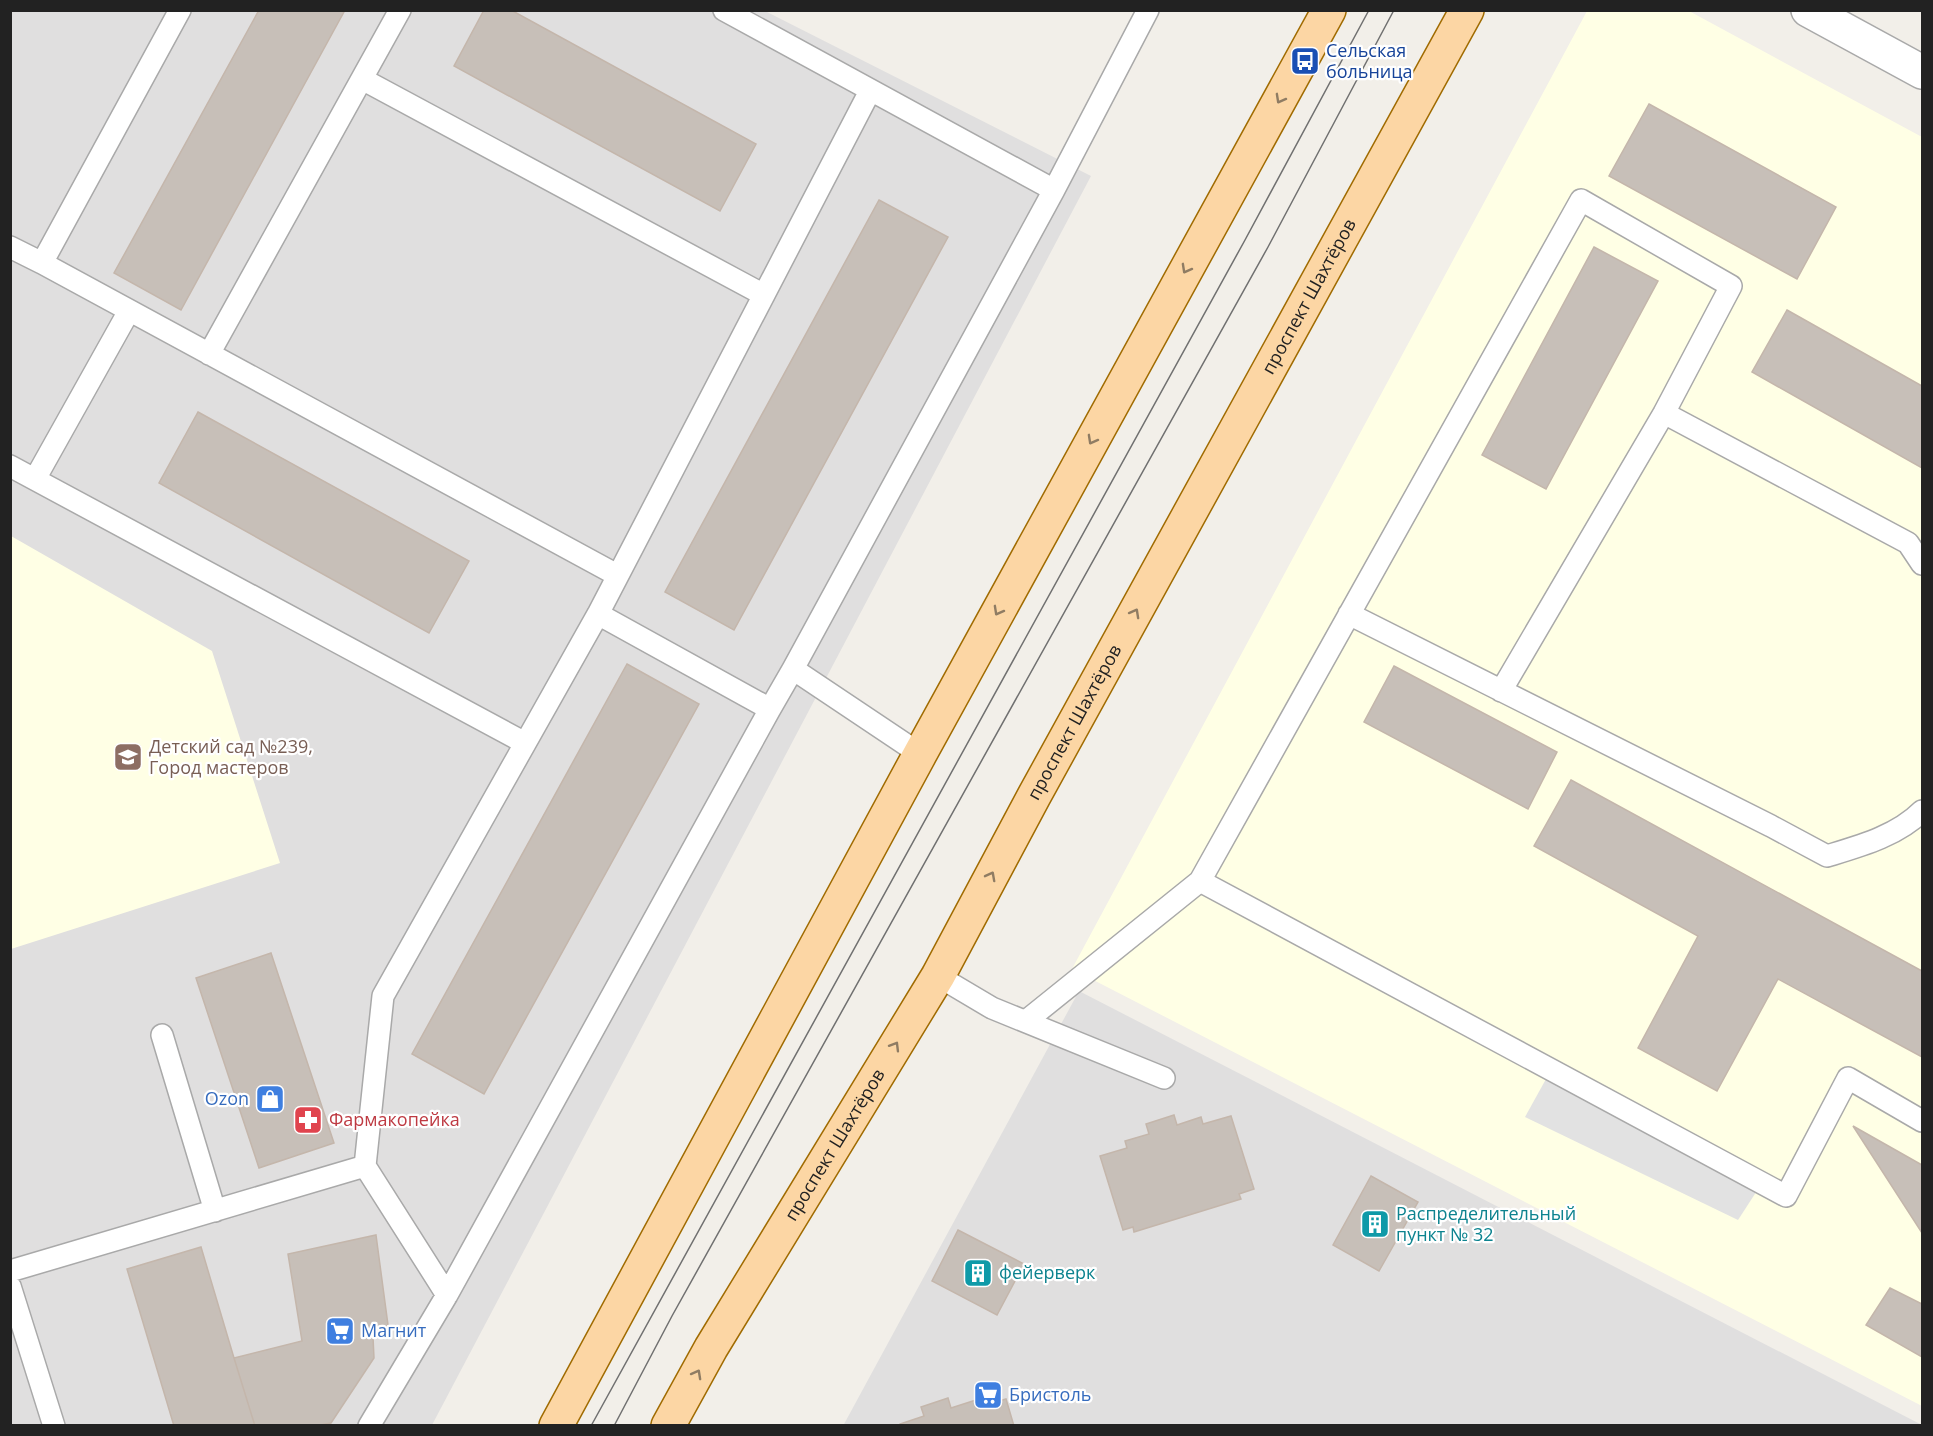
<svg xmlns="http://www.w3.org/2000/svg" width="1933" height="1436" font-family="'Open Sans',sans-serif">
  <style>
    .residential { fill: #e0dfdf }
    .education { fill: #ffffe5 }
    .parking { fill: #e2e2e2 }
    .building { fill: #c7bfb8; stroke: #c4b6ab; stroke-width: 1.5 }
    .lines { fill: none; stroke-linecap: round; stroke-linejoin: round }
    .service-casing { stroke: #a9a9a9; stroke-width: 24 }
    .tertiary-casing { stroke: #a9a9a9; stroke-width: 36 }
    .primary-casing { stroke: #a06b00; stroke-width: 36 }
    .service { stroke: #fff; stroke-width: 21 }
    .tertiary { stroke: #fff; stroke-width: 33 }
    .primary { stroke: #fcd6a4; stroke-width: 33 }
    .tram { stroke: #707070; stroke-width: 1.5 }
    .oneway { stroke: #8f7c63 }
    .labels { text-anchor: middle; stroke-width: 4.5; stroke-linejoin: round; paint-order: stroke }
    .transit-label { font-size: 18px; fill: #164399; stroke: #fff; text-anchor: start }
    .street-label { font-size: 18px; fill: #222; stroke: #fff }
    .education-label { font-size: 18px; fill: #785e54; stroke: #fff; text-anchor: start }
    .shop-label { font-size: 18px; fill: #366cbe; stroke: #fff; text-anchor: start }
    .health-label { font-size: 18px; fill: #be3a42; stroke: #fff; text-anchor: start }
    .culture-label { font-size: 18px; fill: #0d838f; stroke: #fff; text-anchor: start }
  </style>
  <rect width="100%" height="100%" fill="#f2efe9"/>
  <path class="residential" d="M10 11H765L1091 176 432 1425H11Z
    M1079 991 1922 1425V1426H843Z"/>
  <path class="education" d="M1587 11H1689L1922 137V1406L1072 969Z
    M11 536 212 651 280 863 11 949Z"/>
  <path class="parking" d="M1551 1070 1762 1183 1738 1220 1525 1117Z"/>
  <path class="building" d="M259 10H345L181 310 114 273Z
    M484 10H511L756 144 720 211 454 66Z
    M1649 104 1836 207 1797 279 1609 176Z
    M879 200 948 237 734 630 665 592Z
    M1594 247 1658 281 1546 489 1482 455Z
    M1787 310 1922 386V468L1752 372Z
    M198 412 469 561 429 633 159 483Z
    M627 664 699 704 484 1094 412 1054Z
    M1394 666 1557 752 1528 809 1364 722Z
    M1571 780 1922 971V1057L1778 979 1717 1091 1638 1048 1698 936 1534 846Z
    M271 953 334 1143 259 1168 196 978Z
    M1174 1115 1177 1125 1201 1117 1203 1124 1231 1116 1254 1189 1239 1194 1241 1199 1134 1232 1133 1227 1123 1230 1100 1156 1127 1148 1125 1141 1149 1134 1146 1124Z
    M1853 1126 1922 1165V1233Z
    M1371 1176 1418 1202 1379 1271 1333 1245Z
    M958 1230 1024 1264 997 1315 932 1281Z
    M376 1235 388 1325 373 1337 374 1358 331 1423 314 1426H255L234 1358 302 1341 288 1254Z
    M201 1247 234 1358 255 1426H174L127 1269Z
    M1890 1288 1922 1304V1357L1866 1325Z
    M948 1398 951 1408 976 1400 978 1407 1006 1399 1014 1426H900V1424L924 1416 921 1407Z"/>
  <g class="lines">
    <g class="service-casing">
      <path id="service" d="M180 10 42 263 617 575
        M724 10 1054 190 793 669
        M362 79 764 295
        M1054 190 1148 10
        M10 247 42 263
        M209 354 400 10
        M1664 413 1908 543 1922 564
        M10 466 525 743
        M35 479 129 311
        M598 614 770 709 793 669 920 754
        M1349 614 1771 826 1827 856C1860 846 1897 836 1922 811
        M1200 881 1581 200 1731 286 1664 413 1501 691
        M938 976 992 1008 1164 1078
        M1026 1021 1200 881 1786 1196 1848 1078 1922 1121
        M162 1035 215 1211
        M365 1166 383 996 598 614 870 91
        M10 1271 365 1166 447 1295
        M10 1286 54 1426
        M369 1426 447 1295 770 709"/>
    </g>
    <g class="tertiary-casing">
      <path id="tertiary" d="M1808 10 1922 72"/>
    </g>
    <g class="primary-casing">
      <g id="primary">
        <path d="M556 1426 920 754 1329 10"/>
        <path id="s1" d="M668 1426 711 1348 938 976 1034 796 1467 10"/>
      </g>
    </g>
    <use href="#service" class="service"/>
    <use href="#tertiary" class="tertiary"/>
    <use href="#primary" class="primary"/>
    <path class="tram" d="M591 1426 1245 240 1369 10
      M614 1426 672 1316 1268 247 1394 10"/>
  </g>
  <defs><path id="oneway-chevron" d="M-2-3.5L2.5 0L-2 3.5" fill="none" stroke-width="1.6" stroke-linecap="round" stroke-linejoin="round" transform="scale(1.5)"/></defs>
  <g class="oneway">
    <use href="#oneway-chevron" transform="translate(1280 99) rotate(119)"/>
    <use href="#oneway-chevron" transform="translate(1186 269) rotate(119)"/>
    <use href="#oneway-chevron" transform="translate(1092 440) rotate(119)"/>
    <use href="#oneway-chevron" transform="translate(998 611) rotate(119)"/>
    <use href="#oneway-chevron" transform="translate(1135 613) rotate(-61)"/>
    <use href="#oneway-chevron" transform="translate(991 876) rotate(-62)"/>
    <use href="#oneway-chevron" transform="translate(895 1046) rotate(-59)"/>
    <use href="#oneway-chevron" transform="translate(697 1374) rotate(-61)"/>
  </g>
  <defs>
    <g id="bus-square" transform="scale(1.5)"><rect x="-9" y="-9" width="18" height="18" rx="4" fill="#1a4fb4" stroke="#fff"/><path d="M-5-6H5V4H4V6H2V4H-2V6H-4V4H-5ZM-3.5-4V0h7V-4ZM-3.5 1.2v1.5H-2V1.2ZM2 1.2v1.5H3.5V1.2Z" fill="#fff"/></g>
    <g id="school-square" transform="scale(1.5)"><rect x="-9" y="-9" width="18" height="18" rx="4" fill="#8d6e63" stroke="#fff"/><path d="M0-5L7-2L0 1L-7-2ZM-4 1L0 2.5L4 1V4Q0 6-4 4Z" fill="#fff"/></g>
    <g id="shop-square" transform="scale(1.5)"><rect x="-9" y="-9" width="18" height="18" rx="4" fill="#3f7fe0" stroke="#fff"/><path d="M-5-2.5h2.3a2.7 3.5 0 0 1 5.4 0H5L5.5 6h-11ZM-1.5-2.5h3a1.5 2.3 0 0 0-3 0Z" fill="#fff"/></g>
    <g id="pharmacy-square" transform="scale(1.5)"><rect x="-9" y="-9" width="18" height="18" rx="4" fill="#e0444e" stroke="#fff"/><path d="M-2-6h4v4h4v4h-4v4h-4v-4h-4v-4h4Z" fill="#fff"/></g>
    <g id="building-square" transform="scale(1.5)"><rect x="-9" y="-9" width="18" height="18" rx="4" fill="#0f9aa8" stroke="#fff"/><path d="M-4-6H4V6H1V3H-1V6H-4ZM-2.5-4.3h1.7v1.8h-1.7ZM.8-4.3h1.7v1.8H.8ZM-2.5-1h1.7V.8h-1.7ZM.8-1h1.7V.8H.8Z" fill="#fff"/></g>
    <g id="supermarket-square" transform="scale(1.5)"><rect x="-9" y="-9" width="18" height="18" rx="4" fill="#3f7fe0" stroke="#fff"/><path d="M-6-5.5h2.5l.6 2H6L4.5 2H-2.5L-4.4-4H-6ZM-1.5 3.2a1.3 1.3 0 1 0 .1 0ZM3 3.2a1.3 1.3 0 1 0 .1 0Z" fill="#fff"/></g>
  </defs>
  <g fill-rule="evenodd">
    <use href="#bus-square" x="1305" y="61"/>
    <use href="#school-square" x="128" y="757"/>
    <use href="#shop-square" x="270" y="1099"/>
    <use href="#pharmacy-square" x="308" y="1120"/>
    <use href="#building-square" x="1375" y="1224"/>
    <use href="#building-square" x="978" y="1273"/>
    <use href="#supermarket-square" x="340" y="1331"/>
    <use href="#supermarket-square" x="988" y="1395"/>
  </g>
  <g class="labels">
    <g class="transit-label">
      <text x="1326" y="57">Сельская<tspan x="1326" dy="21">больница</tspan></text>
    </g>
    <g class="street-label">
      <text dy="6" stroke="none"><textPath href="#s1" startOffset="1299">проспект Шахтёров</textPath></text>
      <text dy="6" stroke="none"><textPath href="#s1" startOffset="813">проспект Шахтёров</textPath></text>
      <text dy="6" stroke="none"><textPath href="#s1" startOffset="327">проспект Шахтёров</textPath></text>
    </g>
    <g class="education-label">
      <text x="149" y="753">Детский сад №239,<tspan x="149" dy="21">Город мастеров</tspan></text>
    </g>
    <g class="shop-label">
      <text x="249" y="1105" text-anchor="end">Ozon</text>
      <text x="361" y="1337">Магнит</text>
      <text x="1009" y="1401">Бристоль</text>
    </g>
    <g class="health-label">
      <text x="329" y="1126">Фармакопейка</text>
    </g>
    <g class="culture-label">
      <text x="1396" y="1220">Распределительный<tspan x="1396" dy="21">пункт № 32</tspan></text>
      <text x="999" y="1279">фейерверк</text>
    </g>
  </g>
  <rect width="1933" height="1436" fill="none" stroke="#222222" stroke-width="24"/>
</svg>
